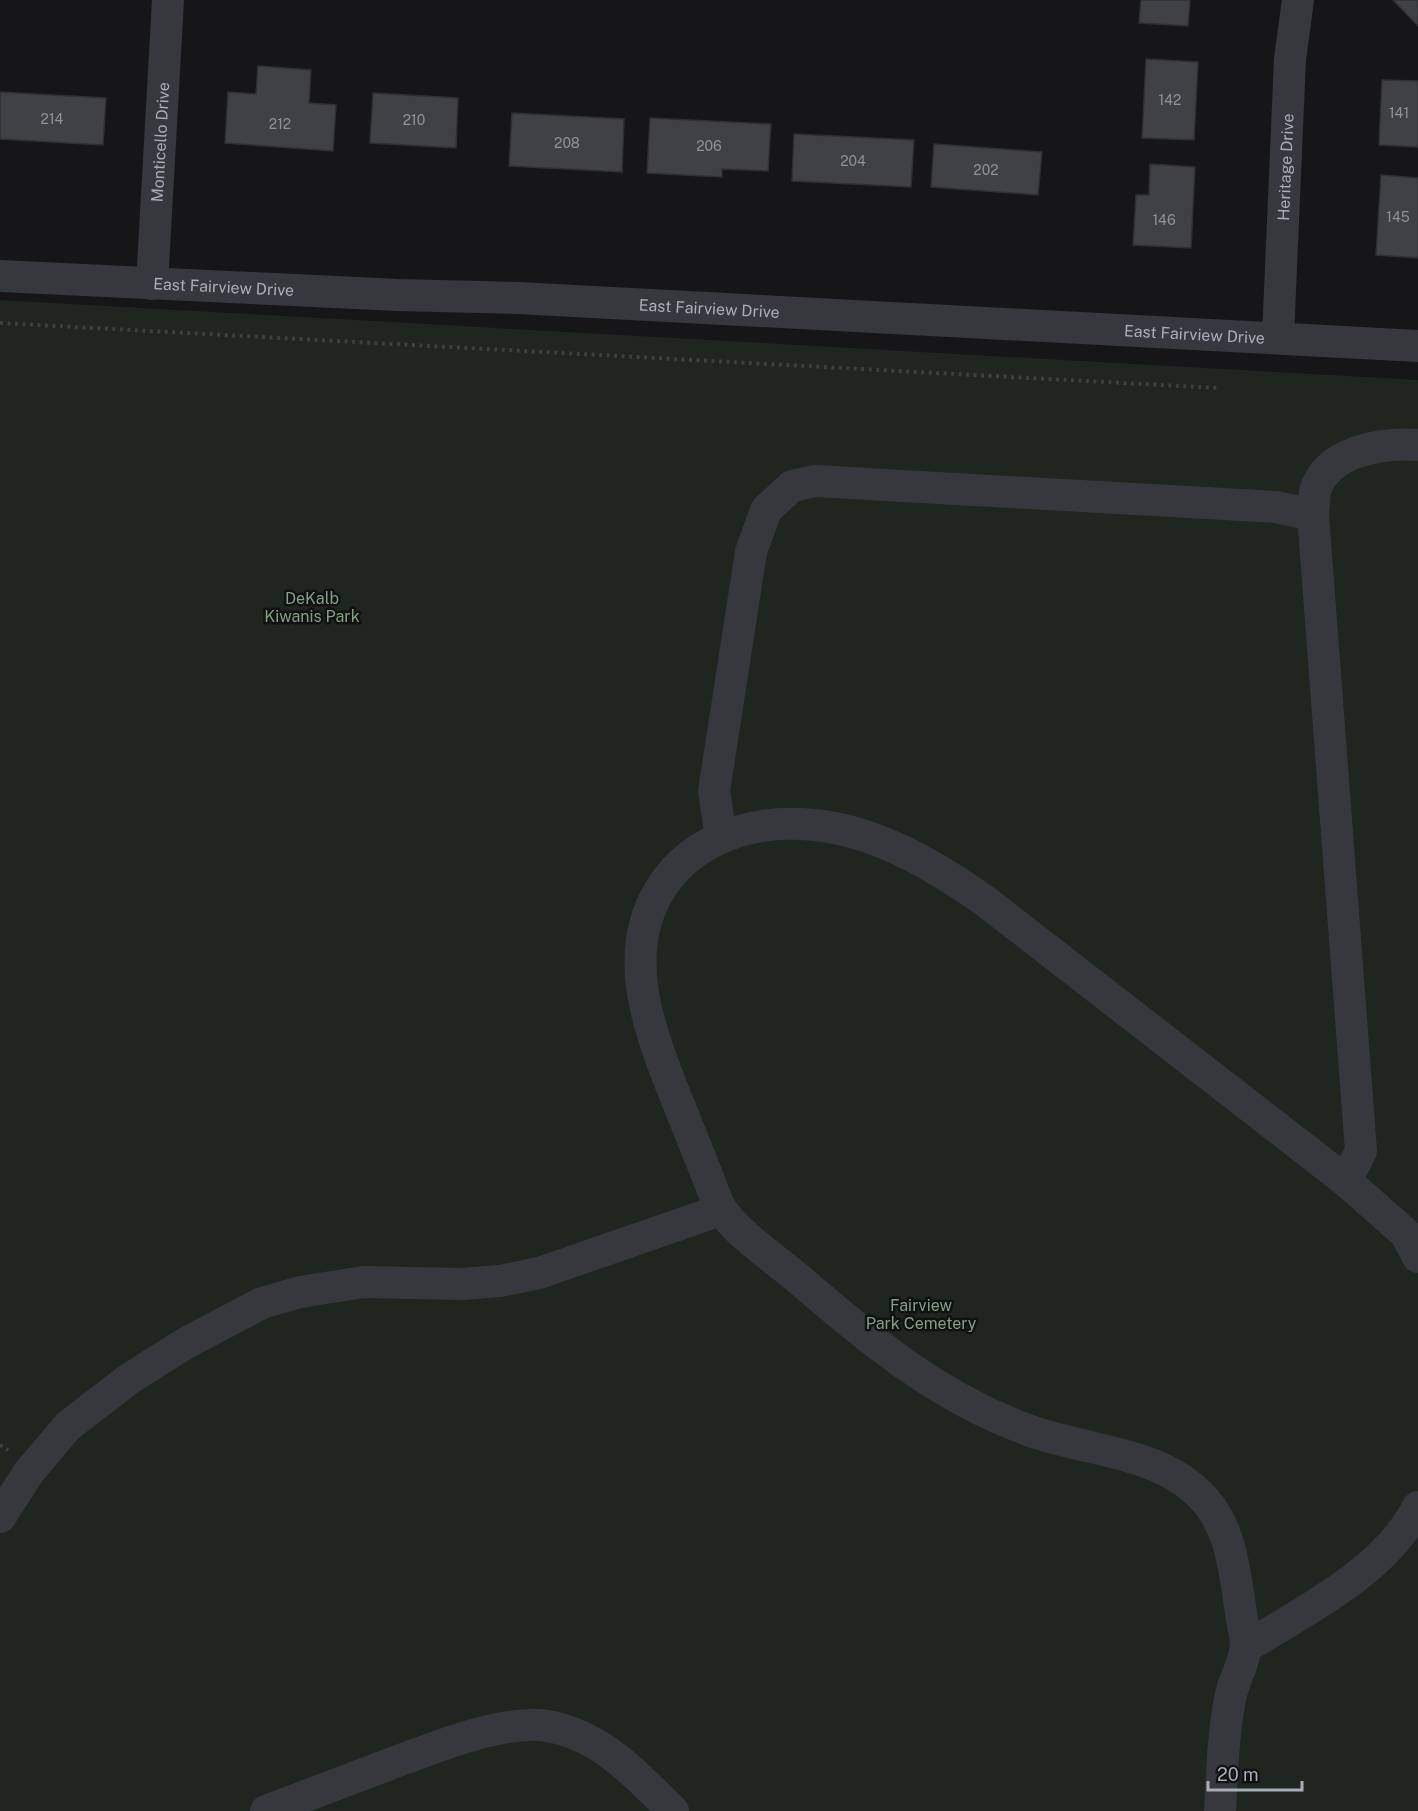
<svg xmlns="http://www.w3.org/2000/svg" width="1418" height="1811" font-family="'Public Sans',sans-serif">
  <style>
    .green { fill: #1e261f }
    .building { fill: #404145; stroke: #303034; stroke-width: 1.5 }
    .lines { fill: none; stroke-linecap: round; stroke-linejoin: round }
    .path { stroke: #3d3f44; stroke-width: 4; stroke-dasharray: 3 4.5; stroke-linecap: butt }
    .minor { stroke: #37383d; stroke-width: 32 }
    .labels { text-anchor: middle; stroke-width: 5; stroke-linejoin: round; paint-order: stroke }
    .number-label { font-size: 14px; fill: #8e929b }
    .street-label { font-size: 16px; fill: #a8adb8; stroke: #111113 }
    .park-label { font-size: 16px; fill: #7fa381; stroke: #111113 }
  </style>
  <rect width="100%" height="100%" fill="#161618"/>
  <path class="green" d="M0 300 1418 380V1811H0Z"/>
  <path class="building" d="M1141 0H1190L1188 26 1139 23Z
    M1393 0H1418V26Z
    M1146 59 1198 62 1194 140 1142 138Z
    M258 66 311 70 309 103 336 105 333 151 225 143 228 92 256 94Z
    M1382 80 1418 81V147L1379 145Z
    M0 92 106 98 103 145 0 139Z
    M373 93 458 98 456 148 370 143Z
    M512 113 624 119 622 172 509 166Z
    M650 118 771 124 768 171 722 169V177L647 173Z
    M794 134 914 140 911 187 792 181Z
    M934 144 1042 152 1038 195 931 187Z
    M1150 164 1195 167 1191 248 1133 245 1136 195H1149Z
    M1381 175 1418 178V258L1376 255Z"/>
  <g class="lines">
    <path class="path" d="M0 323 1217 388
      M0 1445 8 1450"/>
    <g class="minor">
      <path id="s1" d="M0 276 398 295 518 298 1418 346"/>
      <path id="s2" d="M152 284 168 0"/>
      <path id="s3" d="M1278 337 1290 59 1298 0"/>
      <path d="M721 837 714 791 751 552 766 510 792 486 815 481 1276 507 1313 515"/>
      <path d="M1346 1181 1361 1151 1313 515C1314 507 1314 499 1315 491 1327 451 1382 442 1418 445"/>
      <path d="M0 1517 29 1472 68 1426 129 1379 186 1343 262 1303 300 1292 364 1282 462 1284 500 1281 539 1273 721 1210"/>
      <path d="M1246 1647C1306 1610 1384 1572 1418 1507"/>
      <path d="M266 1811C310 1794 354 1778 398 1761 439 1746 484 1727 529 1725 543 1724 559 1728 573 1733 613 1748 643 1782 673 1811"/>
      <path d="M1220 1811C1222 1774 1223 1736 1230 1699 1233 1681 1245 1663 1246 1645 1246 1635 1242 1623 1241 1613 1235 1574 1232 1531 1205 1500 1161 1450 1086 1452 1028 1430 935 1396 869 1339 795 1276 771 1256 742 1237 723 1212 716 1202 712 1187 707 1175 695 1145 683 1115 671 1085 647 1024 623 954 658 893 687 842 746 821 802 824 870 827 931 863 985 901L1346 1181 1406 1234 1418 1257"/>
    </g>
  </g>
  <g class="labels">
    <g class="number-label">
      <text x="1170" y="105">142</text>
      <text x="1399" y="118">141</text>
      <text x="52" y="124">214</text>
      <text x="414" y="125">210</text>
      <text x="280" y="129">212</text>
      <text x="567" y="148">208</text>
      <text x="709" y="151">206</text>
      <text x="853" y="166">204</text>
      <text x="986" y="175">202</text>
      <text x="1398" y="222">145</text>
      <text x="1164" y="225">146</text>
    </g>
    <g class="street-label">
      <text dy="6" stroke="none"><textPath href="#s2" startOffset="142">Monticello Drive</textPath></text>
      <text dy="6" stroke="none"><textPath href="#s3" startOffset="170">Heritage Drive</textPath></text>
      <text dy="6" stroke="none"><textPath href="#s1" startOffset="224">East Fairview Drive</textPath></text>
      <text dy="6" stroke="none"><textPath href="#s1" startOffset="710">East Fairview Drive</textPath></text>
      <text dy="6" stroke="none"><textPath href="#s1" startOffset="1196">East Fairview Drive</textPath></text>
    </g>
    <g class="park-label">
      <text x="312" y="604">DeKalb<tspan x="312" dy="18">Kiwanis Park</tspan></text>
      <text x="921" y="1311">Fairview<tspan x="921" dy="18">Park Cemetery</tspan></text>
    </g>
  </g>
  <path d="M1208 1781v9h94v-9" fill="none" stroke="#a8adb8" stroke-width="3"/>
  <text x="1217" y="1781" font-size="18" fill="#a8adb8" stroke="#111113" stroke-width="4.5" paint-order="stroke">20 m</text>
</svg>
